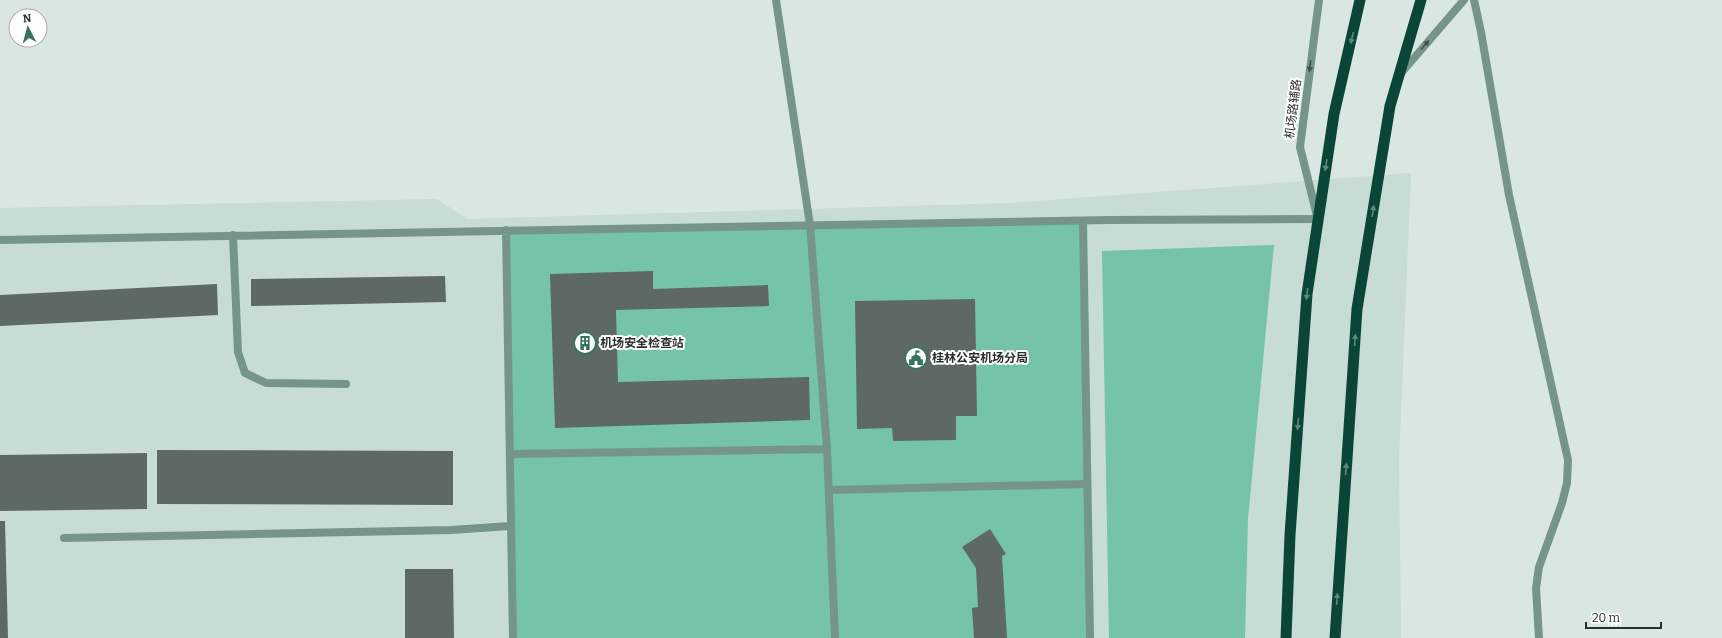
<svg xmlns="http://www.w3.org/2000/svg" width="1722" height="638" font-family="Bitter,'Noto Sans SC',serif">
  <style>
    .built { fill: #c7dcd4 }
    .green { fill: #76c4a8 }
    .building { fill: #5e6964 }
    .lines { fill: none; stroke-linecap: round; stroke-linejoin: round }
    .service { stroke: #759588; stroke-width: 8 }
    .minor { stroke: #759588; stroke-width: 8 }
    .tertiary { stroke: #759588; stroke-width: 8 }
    .trunk { stroke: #0a4636; stroke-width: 11 }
    .oneway { fill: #60877c }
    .oneway2 { fill: #414e49 }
    .labels { text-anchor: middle; stroke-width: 4; stroke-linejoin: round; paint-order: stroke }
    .street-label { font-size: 12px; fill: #2b302e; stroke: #fff }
    .poi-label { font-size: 12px; font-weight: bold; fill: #2b302e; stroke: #fff; text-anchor: start }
  </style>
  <rect width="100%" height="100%" fill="#d9e6e1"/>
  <path class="built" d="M1411 173 1399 459 1401 638H0V208L437 199 467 219 1010 203Z"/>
  <path class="green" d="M1083 221 1090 638H513L506 230Z
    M1274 245 1248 519 1245 638H1109L1102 251Z"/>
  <path class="building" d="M653 271V289L768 285 769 306 616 310 618 382 809 377 810 420 555 428 550 274Z
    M445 276 446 302 251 306V279Z
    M217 284 218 315 0 326V295Z
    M975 299 977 416H956V440L893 441 892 428 857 429 855 301Z
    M157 450 453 451V505L157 504Z
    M147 453V509L0 511V455Z
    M0 521H5L8 638H0Z
    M990 529 1006 554 1002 556 1007 638H974L972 608 978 607 976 568 962 547Z
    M405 569H453L454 638H405Z"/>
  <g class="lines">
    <path class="service" d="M776 0 810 225 827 449 835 638
      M1402 72 1464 0
      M1317 216 1300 147 1319 0
      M233 235 238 352 245 373 266 383 346 384
      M510 454 827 449
      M829 490 1087 484
      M64 538 451 530 511 526"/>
    <path class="minor" d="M1474 0 1481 32 1509 195 1568 460 1567 483 1562 503 1539 567 1536 588 1539 638"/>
    <path class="tertiary" d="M1083 221 1090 638
      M506 230 513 638
      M0 240 1109 220 1318 219"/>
    <path class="trunk" d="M1286 638 1290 535 1307 294 1334 114 1360 0
      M1335 638 1357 309 1390 106 1421 0"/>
  </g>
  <defs><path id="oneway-solid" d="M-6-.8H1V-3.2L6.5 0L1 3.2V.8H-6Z"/></defs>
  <g class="oneway">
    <use href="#oneway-solid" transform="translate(1352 38) rotate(103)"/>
    <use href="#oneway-solid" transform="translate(1326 165) rotate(99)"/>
    <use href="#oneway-solid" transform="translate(1373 211) rotate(-81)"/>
    <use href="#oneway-solid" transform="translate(1307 294) rotate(96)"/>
    <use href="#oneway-solid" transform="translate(1355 340) rotate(-86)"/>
    <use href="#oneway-solid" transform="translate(1298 424) rotate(94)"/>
    <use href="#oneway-solid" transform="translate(1346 469) rotate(-86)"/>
    <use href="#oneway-solid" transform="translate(1337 599) rotate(-86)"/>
  </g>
  <g class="oneway2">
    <use href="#oneway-solid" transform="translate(1425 45) rotate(-49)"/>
    <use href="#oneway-solid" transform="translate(1310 66) rotate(97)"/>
  </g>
  <defs>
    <g id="building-ring" transform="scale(1.15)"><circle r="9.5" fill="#fff" stroke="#36735e" stroke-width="1.5"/><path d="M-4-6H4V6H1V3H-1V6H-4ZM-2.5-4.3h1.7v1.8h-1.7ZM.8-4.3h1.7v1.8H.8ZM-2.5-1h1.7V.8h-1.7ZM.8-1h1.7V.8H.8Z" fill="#36735e"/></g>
    <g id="civic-ring" transform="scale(1.15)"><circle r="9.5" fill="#fff" stroke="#36735e" stroke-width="1.5"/><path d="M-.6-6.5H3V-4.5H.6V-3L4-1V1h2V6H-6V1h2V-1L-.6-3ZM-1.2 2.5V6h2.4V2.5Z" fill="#36735e"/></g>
  </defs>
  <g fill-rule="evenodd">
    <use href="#building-ring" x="585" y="343"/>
    <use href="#civic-ring" x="916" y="358"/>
  </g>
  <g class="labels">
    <g class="street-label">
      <text transform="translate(1293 109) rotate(-83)" y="4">机场路辅路</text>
    </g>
    <g class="poi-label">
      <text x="600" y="347">机场安全检查站</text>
      <text x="932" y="362">桂林公安机场分局</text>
    </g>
  </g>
  <g transform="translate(28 28) rotate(354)"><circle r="19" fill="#ffffff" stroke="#aaacab"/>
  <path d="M0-3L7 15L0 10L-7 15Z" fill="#36735e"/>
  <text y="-6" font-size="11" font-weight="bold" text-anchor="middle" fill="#2b302e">N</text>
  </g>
  <path d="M1586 622v6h75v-6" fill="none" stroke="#2b302e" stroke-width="2"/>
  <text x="1592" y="622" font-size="12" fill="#2b302e" stroke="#ffffff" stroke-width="3" paint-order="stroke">20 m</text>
</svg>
